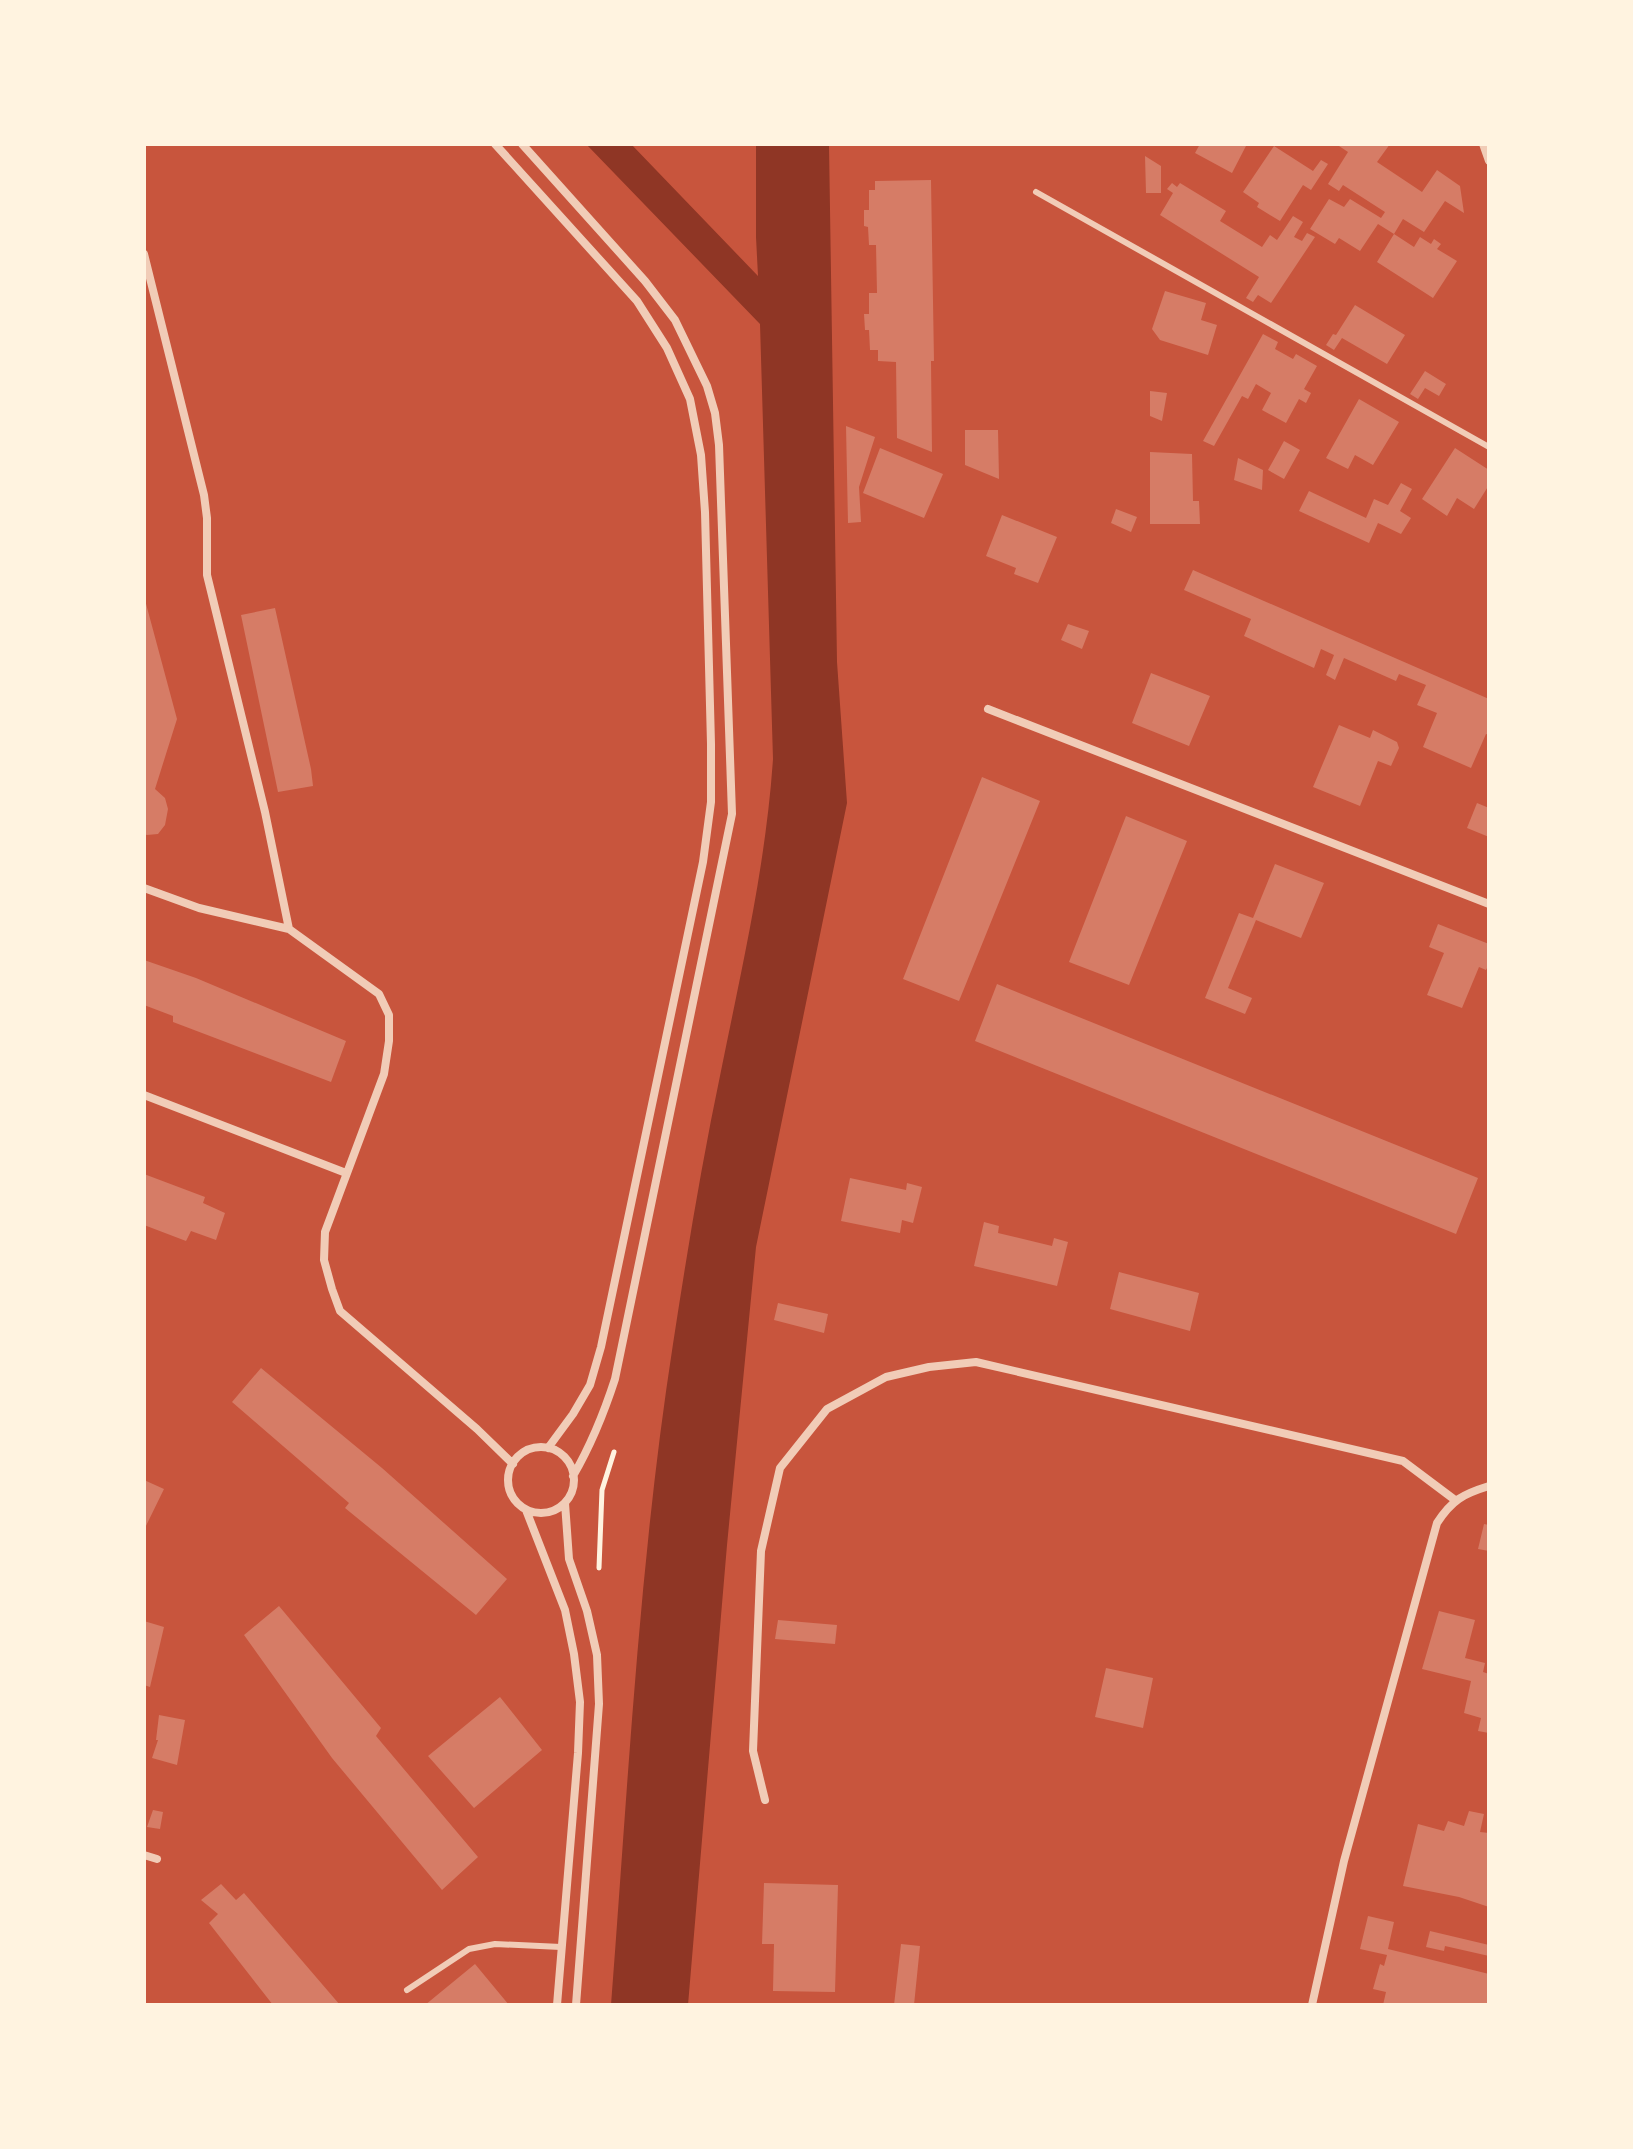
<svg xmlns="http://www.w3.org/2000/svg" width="1633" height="2149" font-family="Ubuntu,sans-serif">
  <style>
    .water { fill: #8f3625 }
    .building { fill: #d67c66 }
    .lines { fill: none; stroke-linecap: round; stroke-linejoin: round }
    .path { stroke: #fff3e0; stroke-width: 5 }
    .service { stroke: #f1ccb7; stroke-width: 6 }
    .minor { stroke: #f1ccb7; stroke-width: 8 }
  </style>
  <rect width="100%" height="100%" fill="#c8553d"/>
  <path class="water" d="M586 144H631L758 276 756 237V144H829L837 662 847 803 756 1247 727 1545 688 2005H611C628 1785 639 1563 673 1344 687 1253 702 1161 721 1071 742 967 766 864 773 759L760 324Z"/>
  <path class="building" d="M1200 144H1247L1232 173 1195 153Z
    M1336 144H1390L1377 162 1422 192 1437 170 1460 186 1464 213 1445 201 1424 232 1403 219 1394 234 1378 224 1360 251 1339 238 1335 244 1310 229 1329 199 1344 207 1350 199 1381 218 1385 212 1343 185 1339 191 1328 184 1348 152Z
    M1274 146 1313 171 1321 160 1328 164 1311 190 1303 185 1280 221 1257 207 1259 203 1243 192Z
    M1145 156 1161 166V193H1146Z
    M931 180 934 361H931L932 452 897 438 896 362 878 361V350H870L869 330H865L864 314H869V293H877L876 245H869L868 227 864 226V210H869V190H875V181Z
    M1172 183 1177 187 1180 183 1226 211 1220 221 1262 247 1270 235 1277 240 1293 216 1303 222 1294 237 1302 241 1307 233 1315 237 1271 303 1258 295 1253 302 1246 298 1259 277 1160 215 1173 193 1167 189Z
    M1394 234 1414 247 1420 237 1431 244 1434 239 1441 244 1437 249 1457 261 1433 298 1377 262Z
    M1165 291 1206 303 1201 320 1217 325 1208 355 1160 340 1152 329Z
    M1355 305 1405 335 1387 364 1342 338 1334 350 1326 345 1333 334 1336 335Z
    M1263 334 1278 342 1275 349 1293 359 1296 354 1317 366 1304 389 1311 393 1306 403 1299 399 1286 423 1262 410 1271 393 1256 384 1248 399 1242 396 1214 446 1203 441Z
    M1425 371 1446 384 1439 396 1425 388 1418 399 1410 394Z
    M1150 391 1167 393 1162 421 1150 416Z
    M1359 399 1399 422 1373 465 1355 455 1348 469 1326 458Z
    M846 426 875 437 859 487 861 522 848 523Z
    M965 430H998L999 479 965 465Z
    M1284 441 1300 450 1284 479 1268 470Z
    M880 448 943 474 924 518 863 493Z
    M1455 448 1489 470V485L1474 509 1457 498 1447 516 1422 499Z
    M1150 452 1192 454 1193 501H1199L1200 524H1150Z
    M1238 458 1263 470 1262 490 1234 480Z
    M1401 483 1412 489 1400 511 1411 518 1401 534 1378 523 1369 543 1299 511 1309 491 1366 518 1374 499 1388 505Z
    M1116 509 1137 517 1131 532 1111 523Z
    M1002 515 1057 537 1038 583 1014 574 1016 568 986 556Z
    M1193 570 1489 699V735L1486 734 1471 768 1423 747 1437 713 1417 705 1426 685 1399 674 1396 681 1344 658 1335 680 1326 675 1334 655 1321 649 1314 668 1244 636 1251 619 1184 590Z
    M145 600 177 719 155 789 165 798 168 809 165 825 158 834 147 835 144 834Z
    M275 608 311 769 313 786 278 792 241 615Z
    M1068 624 1089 631 1082 649 1061 640Z
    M1151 673 1210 696 1189 746 1132 723Z
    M1339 725 1370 738 1373 730 1397 742 1399 748 1391 766 1378 761 1360 806 1313 787Z
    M982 777 1040 801 959 1001 903 979Z
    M1477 803 1489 808V837L1467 828Z
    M1126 816 1187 841 1129 985 1069 962Z
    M1275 864 1324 883 1301 938 1256 920 1228 988 1252 998 1245 1014 1205 998 1239 913 1253 918Z
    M1438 924 1489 944V964L1486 970 1479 967 1462 1008 1427 995 1444 953 1429 947Z
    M144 960 196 978 346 1041 331 1082 173 1022V1016L144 1005Z
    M997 984 1478 1178 1456 1234 975 1041Z
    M144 1174 205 1197 203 1203 225 1213 216 1240 191 1231 186 1241 144 1225Z
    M850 1178 906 1190 907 1183 922 1187 913 1223 902 1220 900 1233 841 1221Z
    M984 1222 999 1226 998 1233 1052 1246 1054 1238 1068 1242 1057 1286 974 1266Z
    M1119 1272 1199 1293 1190 1331 1110 1309Z
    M778 1303 828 1314 824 1333 774 1320Z
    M261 1368 382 1468 507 1579 476 1615 345 1508 349 1503 232 1402Z
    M144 1480 164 1489 144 1530Z
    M1484 1524 1489 1525V1551L1478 1549Z
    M279 1606 381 1728 376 1736 478 1857 442 1890 332 1758 244 1635Z
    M1439 1611 1475 1620 1465 1658 1485 1663 1483 1672 1489 1674V1733L1478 1731 1481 1718 1464 1713 1471 1681 1422 1669Z
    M778 1620 837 1625 835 1644 775 1639Z
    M144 1621 164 1627 150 1687 144 1685Z
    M1106 1668 1153 1678 1143 1728 1095 1717Z
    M500 1697 542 1750 474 1808 428 1756Z
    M159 1715 185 1720 177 1765 152 1758 158 1740H156Z
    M153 1810 163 1812 160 1829 147 1827Z
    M1469 1811 1484 1814 1480 1832 1489 1833V1907L1459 1897 1403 1886 1418 1824 1444 1831 1448 1821 1464 1826Z
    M764 1883 838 1885 835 1992 773 1991 774 1944H762Z
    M221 1884 236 1900 244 1893 340 2005H273L209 1923 218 1914 201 1900Z
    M1368 1916 1394 1922 1388 1949 1489 1974V2005H1383L1386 1992 1373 1989 1380 1964 1384 1966 1387 1955 1360 1949Z
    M1430 1931 1489 1945V1956L1445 1946 1444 1951 1426 1947Z
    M901 1944 920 1946 914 2005H894Z
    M475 1964 509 2005H425Z"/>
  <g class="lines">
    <path class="path" d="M599 1568 602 1490 614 1452"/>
    <path class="service" d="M1036 192 1489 447
      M407 1990 469 1949 495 1944 561 1947"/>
    <path class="minor" d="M495 144 637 301 667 348 690 399 701 455 705 512 711 744V802L703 862 601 1347 590 1385 573 1414 548 1448
      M522 144 645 281 675 320 707 386 715 413 719 445 732 814 615 1379C604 1413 591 1445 573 1476
      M1483 144 1489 161
      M144 254 204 495 207 518V575L265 812 289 929
      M988 709 1489 904
      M144 888 199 908 289 929 379 994 389 1015V1041L384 1074 325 1232 324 1260 332 1289 340 1311 477 1429 513 1464
      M144 1095 346 1173
      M508 1480a33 33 0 1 1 66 0a33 33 0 1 1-66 0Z
      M565 1503 569 1559 587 1611 597 1655 599 1704 576 2005
      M526 1510 565 1610 574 1654 580 1702 578 1753 557 2005
      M765 1800 753 1751 761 1551 780 1468 827 1409 886 1377 929 1367 976 1362 1403 1461 1455 1500
      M144 1855 157 1859
      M1312 2005 1344 1861 1437 1523C1452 1500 1463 1494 1489 1486"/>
  </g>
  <rect width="1633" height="2149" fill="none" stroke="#fff3e0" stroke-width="292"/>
</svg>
